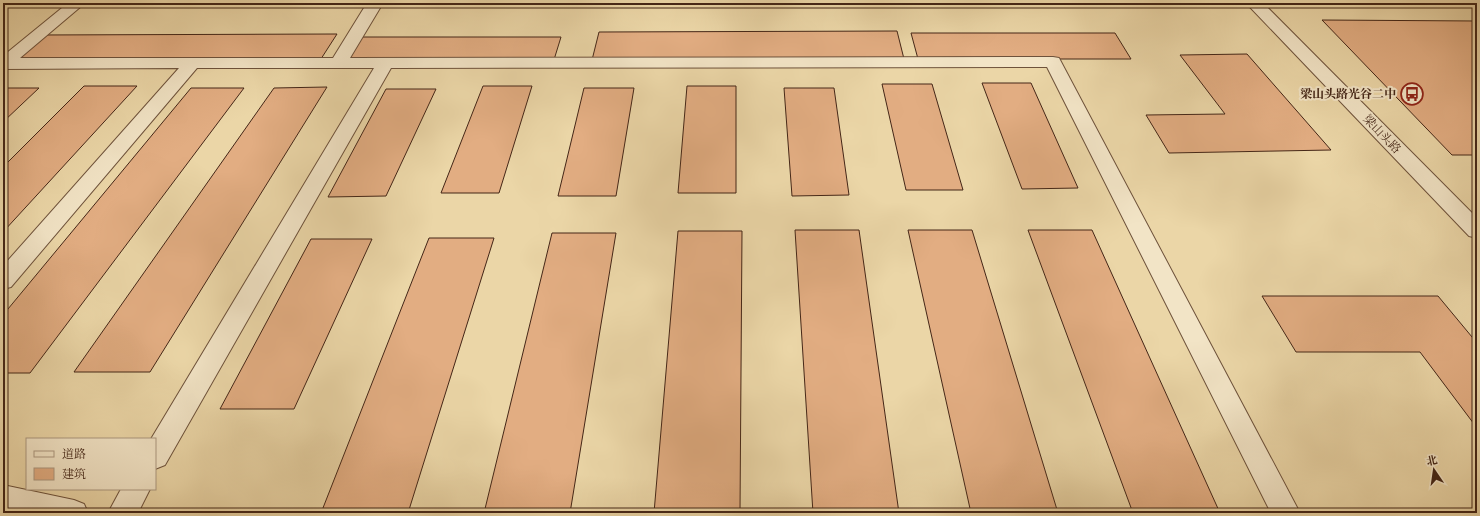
<svg xmlns="http://www.w3.org/2000/svg" width="1480" height="516" font-family="'IM FELL Great Primer','Noto Serif SC',serif">
  <style>
    .building { fill: #e2ad82; stroke: #442617 }
    .lines { fill: none; stroke-linecap: round; stroke-linejoin: round }
    .minor-casing { stroke: #6e523b; stroke-width: 2 }
    .minor { fill: #f2e4c6; fill-rule: evenodd }
    .labels { text-anchor: middle; stroke-width: 4; stroke-linejoin: round; paint-order: stroke }
    .poi-label { font-size: 12px; font-weight: bold; fill: #442617; stroke: #f2e4c6; text-anchor: end }
    .street-label { font-size: 12px; fill: #442617; stroke: #f2e4c6 }
  </style>
  <rect width="100%" height="100%" fill="#ebd6a7"/>
  <filter id="stains"><feTurbulence type="fractalNoise" baseFrequency=".005" numOctaves="4"/><feColorMatrix values="0 0 0 0 .2 0 0 0 0 .09 0 0 0 0 .02 0 0 0 .5 -.17"/></filter>
  <radialGradient id="worn" r=".72"><stop offset=".6" stop-color="#630" stop-opacity="0"/><stop offset="1" stop-color="#630" stop-opacity=".3"/></radialGradient>
  <path class="building" d="M1322 20 1477 21V155H1452Z
    M897 31 904 59 592 60 599 32Z
    M911 33H1115L1131 59H918Z
    M337 34 319 62 5 63 37 35Z
    M356 37H561L553 63H338Z
    M1247 54 1331 150 1169 153 1146 115 1225 114 1180 55Z
    M982 83H1031L1078 188 1022 189Z
    M882 84H932L963 190H906Z
    M84 86H137L3 232V167Z
    M483 86H532L499 193H441Z
    M687 86H736V193H678Z
    M327 87 150 372H74L274 88Z
    M3 88H39L3 122Z
    M191 88H244L30 373H3V315Z
    M584 88H634L616 196H558Z
    M784 88H834L849 195 792 196Z
    M386 89H436L386 196 328 197Z
    M795 230H859L899 513H813Z
    M908 230H972L1058 513H971Z
    M1028 230H1092L1220 513H1133Z
    M678 231H742L740 513H654Z
    M552 233H616L570 513H484Z
    M429 238H494L408 513H321Z
    M311 239H372L294 409H220Z
    M1262 296H1438L1477 343V428L1420 352H1296Z"/>
  <g class="lines">
    <g class="minor-casing">
      <path id="minor" d="M68 3H85L20 58H333L367 3H383L350 58 1053 57 1059 58 1300 513H1271L1047 67 391 68 165 465 155 469V439H151L374 68H197L11 287 3 289V266L179 68 3 69V56Z
        M1246 3H1263L1477 218V238L1469 236Z
        M3 485 74 500 84 504 88 513H12L3 511Z
        M121 489H150L138 513H108Z"/>
    </g>
    <use href="#minor" class="minor"/>
  </g>
  <defs>
    <g id="bus-ring" transform="scale(1.15)"><circle r="9.5" fill="#f2e4c6" stroke="#8f2418" stroke-width="1.5"/><path d="M-5-6H5V4H4V6H2V4H-2V6H-4V4H-5ZM-3.5-4V0h7V-4ZM-3.5 1.2v1.5H-2V1.2ZM2 1.2v1.5H3.5V1.2Z" fill="#8f2418"/></g>
  </defs>
  <g fill-rule="evenodd">
    <use href="#bus-ring" x="1412" y="94"/>
  </g>
  <g class="labels">
    <g class="poi-label">
      <text x="1396" y="98">梁山头路光谷二中</text>
    </g>
    <g class="street-label">
      <text transform="translate(1382 134) rotate(46)" y="4">梁山头路</text>
    </g>
  </g>
  <rect width="1480" height="516" fill="none" stroke="#ebd6a7" stroke-width="16"/>
  <rect x="4" y="4" width="1472" height="508" fill="none" stroke="#442617" stroke-width="2"/>
  <rect x="8" y="8" width="1464" height="500" fill="none" stroke="#442617"/>
  <rect x="26" y="438" width="130" height="52" fill="#f2e4c6" stroke="#ac9880"/>
  <rect x="34" y="451" width="20" height="6" fill="#f2e4c6" stroke="#ac9880"/>
  <text x="62" y="458" font-size="12" fill="#442617">道路</text>
  <rect x="34" y="468" width="20" height="12" fill="#e2ad82" stroke="#ac9880"/>
  <text x="62" y="478" font-size="12" fill="#442617">建筑</text>
  <g transform="translate(1434 470) rotate(347)" stroke="#f2e4c6" stroke-width="3" paint-order="stroke">
  <path d="M0-3L7 15L0 10L-7 15Z" fill="#442617"/>
  <text y="-6" font-size="11" font-weight="bold" text-anchor="middle" fill="#442617">北</text>
  </g>
  <rect width="100%" height="100%" filter="url(#stains)"/>
  <rect width="100%" height="100%" fill="url(#worn)"/>
</svg>
